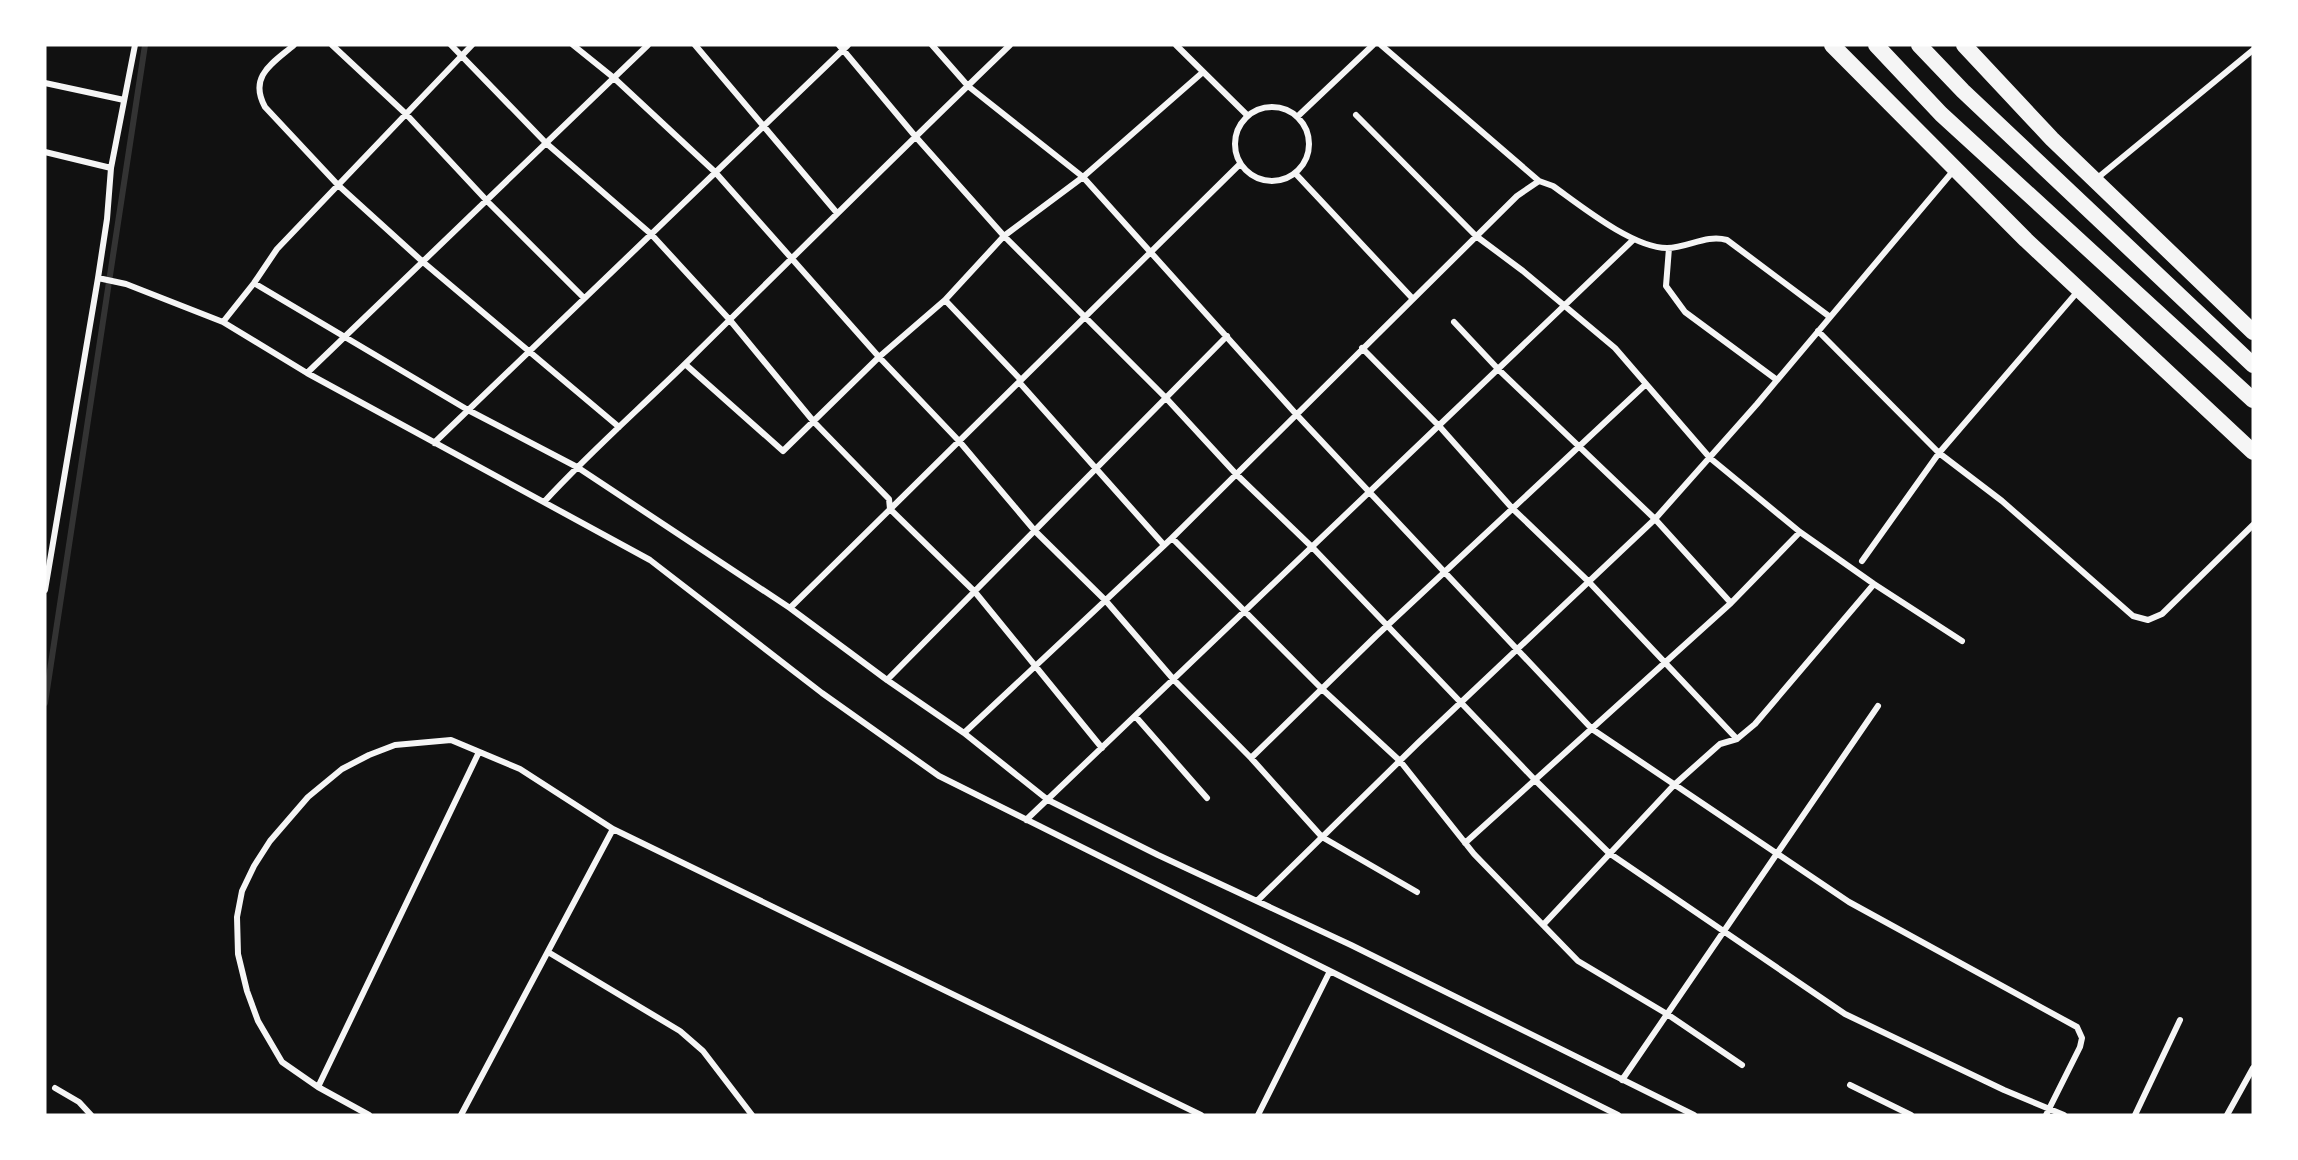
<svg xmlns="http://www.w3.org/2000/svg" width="2298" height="1160" font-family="'Fira Sans Condensed',sans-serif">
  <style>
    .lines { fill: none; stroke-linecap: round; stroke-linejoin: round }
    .stream { stroke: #333; stroke-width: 6 }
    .minor { stroke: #f5f5f5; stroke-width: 6 }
    .trunk { stroke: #f5f5f5; stroke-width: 16 }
  </style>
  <rect width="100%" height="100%" fill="#111"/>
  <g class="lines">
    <path class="stream" d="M45 703 145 45"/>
    <path class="minor" d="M294 45C273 63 248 76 265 107L338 185 423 262 619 427
      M332 45 406 114 489 203 584 298
      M451 45 546 143 651 234 729 319 814 422 889 499 890 509 975 592 1102 748
      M573 45 614 78 715 172 879 357 959 441 1035 531 1106 601 1174 680 1251 758 1322 837 1417 892
      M695 45 837 213
      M839 45 915 136 1004 236 1166 398 1236 474 1313 548 1535 780 1609 853 1845 1014 2004 1090 2064 1115
      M932 45 968 86 1083 177 1296 414 1592 729 1849 902 2077 1027 2082 1038 2080 1047 2046 1115
      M1176 45 1248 116
      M1381 45 1539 181
      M45 83 124 100
      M1235 144a37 37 0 1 1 74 0a37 37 0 1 1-74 0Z
      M1356 115 1476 236 1523 271 1615 348 1710 458 1800 532 1874 584 1962 641
      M1297 117 1373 45
      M45 152 111 168
      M1295 173 1413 299
      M2095 180 2253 50
      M1667 248H1669L1666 286 1685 312 1777 380
      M98 278 126 284 223 322 307 373 650 560 822 693 939 776 1330 971 1258 1115
      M254 283 468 410 577 467 790 608 887 680 964 733 1048 800 1158 855 1351 945 1694 1115
      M945 300 1020 379 1019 382 1164 545
      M223 322 254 283 277 249 472 45
      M1454 322 1499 370 1655 519 1731 603
      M1818 331 1939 453 2002 501 2133 616 2148 620 2162 614 2253 525
      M1362 348 1440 427 1512 508 1589 582 1737 739
      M685 364 783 451 879 357 945 300 1004 236 1083 177 1203 72
      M307 373 648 45
      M434 443 848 45
      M544 502C588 454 637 411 683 366 792 258 900 151 1010 45
      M1172 538 1322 689 1400 761 1474 854 1578 961 1667 1014 1742 1065
      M1862 561 1939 453 2079 290
      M45 590 98 278 107 219 111 168 135 45
      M790 608 1240 164
      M887 680 1227 336
      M1136 717 1207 798
      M964 733 1172 538 1517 196 1539 181 1553 186C1581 206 1633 248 1667 248 1688 248 1706 234 1727 240L1830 317
      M1251 758 1376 636 1646 384
      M1026 820 1633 240
      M1465 843 1731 603 1800 532
      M1257 901 1418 743 1655 519 1757 404 1954 170
      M1543 925 1674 785 1720 744 1737 739 1755 724 1874 584
      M548 952 680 1031 703 1051 752 1115
      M1330 971 1618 1115
      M1622 1080 1878 706
      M1850 1085 1911 1115
      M318 1087 479 752
      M55 1088 79 1102 91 1115
      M369 1115 318 1087 282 1062 258 1021 247 991 238 954 237 917 242 891 254 866 270 841 308 797 342 769 369 755 395 745 451 740 520 769 613 829 1201 1115
      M461 1115 613 829
      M2135 1115 2180 1020
      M2227 1115 2253 1068"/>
    <path class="trunk" d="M1832 45 2026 240 2253 452
      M1876 45 1941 114 2253 400
      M1919 45 1963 91 2253 365
      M1964 45 2052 139 2253 332"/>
  </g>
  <rect width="2298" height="1160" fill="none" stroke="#ffffff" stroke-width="93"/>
</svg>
